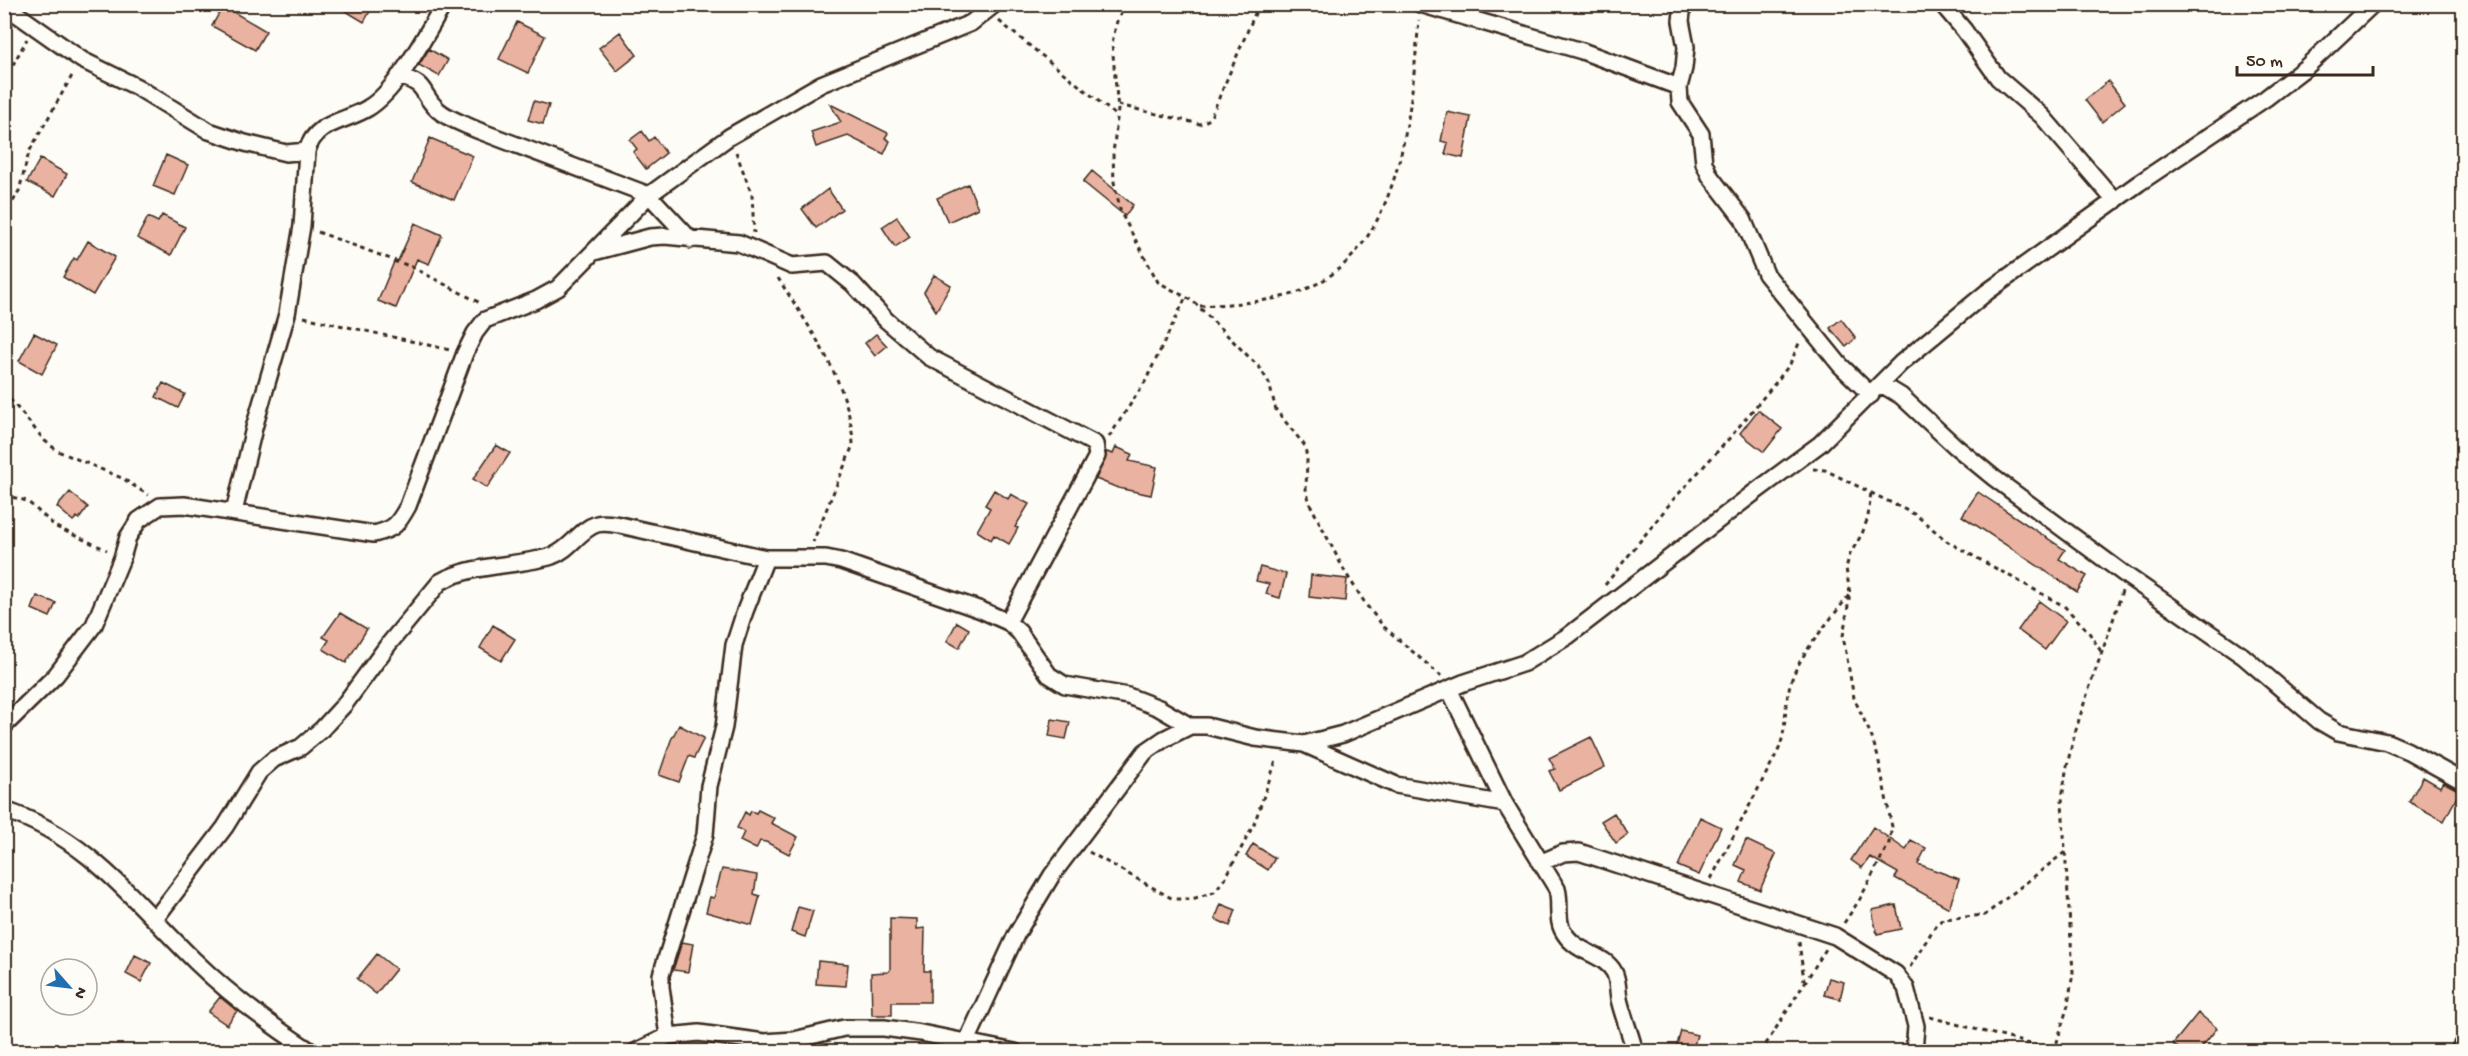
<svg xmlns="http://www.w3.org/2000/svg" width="2468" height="1056" font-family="'Gochi Hand',sans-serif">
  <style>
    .building { fill: #eab2a0; stroke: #3b2a1e; stroke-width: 1.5 }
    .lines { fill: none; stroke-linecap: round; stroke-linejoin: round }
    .minor-casing { stroke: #3b2a1e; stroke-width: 20 }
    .path { stroke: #3b2a1e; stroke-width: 3; stroke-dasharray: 4.5 4.5; stroke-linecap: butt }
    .minor { stroke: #fdfcf7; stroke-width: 15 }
  </style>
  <rect width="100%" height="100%" fill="#fdfcf7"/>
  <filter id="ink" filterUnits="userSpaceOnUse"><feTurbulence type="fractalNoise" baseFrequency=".0167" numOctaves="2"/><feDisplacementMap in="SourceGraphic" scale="12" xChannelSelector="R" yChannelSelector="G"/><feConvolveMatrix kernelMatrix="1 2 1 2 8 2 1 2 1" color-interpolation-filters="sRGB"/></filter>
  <g filter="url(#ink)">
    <path class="building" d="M334 4H374L364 22Z
      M223 6 266 31 255 50 212 26Z
      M517 22 545 36 528 73 499 59Z
      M620 32 637 55 617 71 599 48Z
      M429 49 448 60 439 76 419 65Z
      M2108 81 2125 103 2102 122 2085 100Z
      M534 101 549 105 543 124 528 120Z
      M830 104 888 133 885 138 890 141 884 154 848 136 816 147 811 132 841 122Z
      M1447 112 1471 117 1463 158 1445 154 1448 143 1441 141Z
      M642 131 649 141 654 137 666 153 646 169 633 152 637 149 630 140Z
      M430 138 473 156 454 200 412 182Z
      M166 155 188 165 175 195 153 186Z
      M40 159 67 174 55 196 27 182Z
      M1092 171 1133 205 1125 216 1083 182Z
      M968 184 978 208 948 222 937 198Z
      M828 189 842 209 816 228 802 209Z
      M162 215 185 227 171 255 137 238 148 217 158 222Z
      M897 217 910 237 895 247 882 227Z
      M415 223 442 235 429 264 417 259 396 308 378 301 394 262 397 263Z
      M88 241 115 257 93 295 63 277 74 258 77 260Z
      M934 275 951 285 936 311 924 292Z
      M1841 319 1856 338 1846 347 1830 328Z
      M34 333 57 345 42 374 19 361Z
      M876 334 887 346 875 356 865 343Z
      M163 383 185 394 178 408 156 397Z
      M1758 410 1782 429 1764 452 1740 433Z
      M496 445 510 453 487 488 473 479Z
      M1116 447 1132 454 1129 461 1157 467 1151 495 1118 488 1096 479 1107 452 1113 454Z
      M994 490 1008 499 1011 494 1029 504 1015 527 1018 528 1009 544 994 535 991 540 977 531 990 508 985 505Z
      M70 492 88 507 79 519 77 517 73 521 57 507Z
      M1978 492 2065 550 2059 559 2087 576 2077 592 1962 516Z
      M1260 567 1286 574 1280 598 1266 594 1269 584 1256 581Z
      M1311 575 1347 579 1345 601 1309 597Z
      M37 596 56 603 50 617 32 609Z
      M2039 601 2066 621 2045 650 2018 630Z
      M340 613 367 629 346 663 323 649 329 640 323 637Z
      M957 622 969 629 959 648 947 641Z
      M493 625 515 639 501 661 480 648Z
      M1052 719 1070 722 1066 739 1049 736Z
      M679 725 704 738 694 758 689 756 679 782 659 775 671 740Z
      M1591 737 1605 767 1559 790 1549 771 1555 769 1549 758Z
      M2423 777 2440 787 2443 782 2460 791 2444 821 2409 802Z
      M758 810 774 818 771 823 798 837 789 854 766 842 760 841 756 849 740 841 744 832 737 828 745 812 749 815 751 811 756 813Z
      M1614 813 1628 834 1616 843 1601 821Z
      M1700 817 1721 827 1699 875 1678 866Z
      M1873 827 1906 850 1911 840 1926 848 1918 864 1959 879 1949 908 1895 878 1898 873 1870 857 1862 868 1851 860Z
      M1746 840 1776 854 1760 890 1741 882 1746 870 1735 865Z
      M1253 844 1275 858 1268 870 1246 856Z
      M722 869 757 875 754 894 760 896 752 925 706 912 710 897 714 898Z
      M1221 904 1236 910 1230 926 1215 919Z
      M1896 905 1901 929 1877 934 1872 910Z
      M798 907 813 911 805 937 791 932Z
      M890 918 917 919V929L925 928 924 971H930V1002H892V1015H872L871 973 888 972 890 970Z
      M682 942 693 944 688 972 673 970Z
      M377 954 396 969 376 994 357 979Z
      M135 955 151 963 141 982 126 974Z
      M818 961 848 964 846 986 816 984Z
      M1829 978 1844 982 1840 999 1824 995Z
      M220 997 237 1011 227 1025 208 1012Z
      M2198 1013 2217 1028 2198 1052H2183L2173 1044Z
      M1681 1031 1697 1035 1692 1052H1675Z"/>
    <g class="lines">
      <g class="minor-casing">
        <path id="minor" d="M1420 4 1582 51 1679 87
          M1683 4 1681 21 1686 47 1684 68 1679 87 1680 102 1701 134 1704 163 1710 176 1743 219 1766 274 1840 365 1871 395
          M1942 4 1964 30 1998 78 2042 116 2115 201
          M4 5 82 60 137 87 209 131 245 143 286 153 307 151
          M399 76C430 85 419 93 438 110 448 119 464 124 477 130L649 195 691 240
          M594 252 650 237 665 236 739 243 792 266 827 263 853 284 886 320 929 357 1095 444 1097 456 1008 622
          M1881 384 1901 396 1955 446 1994 478 2127 576 2243 656 2319 721 2338 732 2387 742 2408 751 2464 782
          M234 512 254 428 287 314 302 226 307 151C315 121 346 122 368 108 397 91 426 34 444 4
          M1449 689 1505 804 1557 889C1561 902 1556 917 1562 929 1574 954 1603 952 1614 972 1619 981 1617 994 1620 1003 1624 1019 1631 1035 1635 1052
          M4 726 56 675 94 625 122 558 128 537 139 520 160 506 184 505 374 534C395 529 398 524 408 506L465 353 475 333 485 320 536 300 558 288 649 195 729 137 821 84 971 23 995 4
          M1304 744 1396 785 1505 804
          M4 810C87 836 136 904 196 962 231 996 272 1026 312 1052
          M1540 863 1563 853 1579 852 1835 936 1896 974 1906 988 1916 1026 1914 1052
          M155 919 225 827 259 772 274 759 301 747 322 729 344 705 388 645 440 582C473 563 516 567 552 556 570 550 580 529 597 524 604 522 613 524 620 525L766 558H826L841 561 981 610 1008 622 1019 632 1049 675 1065 685 1128 696 1159 708 1190 726
          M668 1036 661 987V975L705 835 709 786 724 727 734 645 745 611 766 558
          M635 1052 668 1036 699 1033 764 1042 794 1040 844 1028H884L921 1033 1015 1052
          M962 1052 1016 935 1052 875 1145 752 1164 739 1190 726H1207L1255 738 1304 744 1343 734 1463 683 1524 663 1568 636 1755 492 1820 444 1901 363 1987 292 2139 183 2266 98 2305 68 2373 4
          M2458 1052 2464 1042"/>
      </g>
      <path class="path" d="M1126 4 1117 21 1112 43 1118 110 1113 154 1114 182 1121 213 1158 282 1193 301 1260 368 1269 383 1276 410 1305 446 1307 460 1306 489 1310 504 1345 572 1367 606 1384 627 1441 676
        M999 21 1117 116
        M4 81 27 39
        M1118 105 1200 124 1210 119 1259 4
        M736 152 752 195 754 233
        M4 217 19 191 29 152 73 74
        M318 232 412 267 482 304
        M4 270V292
        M778 278C809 327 851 384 853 445L813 542
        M1200 306C1228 304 1258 303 1286 296 1402 265 1410 118 1419 20
        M304 317 450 350
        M4 392 45 441 58 451 122 478 148 495
        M1109 437 1145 382 1186 297
        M1813 469 1825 470 1916 515 1948 542 2064 606 2088 631 2102 653
        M4 495 27 501 56 527 107 550
        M1605 585 1672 501 1727 441 1777 381 1790 364 1800 341
        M1089 852 1173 899H1192L1214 892 1226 877 1254 824 1277 758
        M1711 879 1779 749C1788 726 1783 700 1793 676 1803 650 1832 618 1849 595
        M1844 923 1860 899 1889 843 1892 827 1878 757 1871 735 1854 698 1843 636 1850 594 1846 568 1850 554 1862 534 1868 517 1871 492
        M1799 942 1804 980
        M1910 967 1936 925 1943 919 1985 915 2065 852
        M1930 1017 2060 1052
        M1761 1052 1826 949
        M2054 1052 2068 1005 2073 972 2062 803C2067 732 2102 661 2122 591"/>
      <use href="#minor" class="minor"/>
    </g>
  </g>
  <rect width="2468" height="1056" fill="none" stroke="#fdfcf7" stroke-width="24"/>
  <rect x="12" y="12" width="2444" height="1032" fill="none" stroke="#3b2a1e" stroke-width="2" filter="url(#ink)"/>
  <g transform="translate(69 987) rotate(118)"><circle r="28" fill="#fdfcf7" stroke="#afa8a0" stroke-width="1.5"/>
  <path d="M0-4.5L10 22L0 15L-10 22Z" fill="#1f6fb2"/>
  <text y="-9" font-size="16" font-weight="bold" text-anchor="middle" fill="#3b2a1e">N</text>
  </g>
  <path d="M2237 66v9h136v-9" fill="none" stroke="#3b2a1e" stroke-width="3"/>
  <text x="2246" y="66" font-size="18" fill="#3b2a1e" stroke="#fdfcf7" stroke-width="4.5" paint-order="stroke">50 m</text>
</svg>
